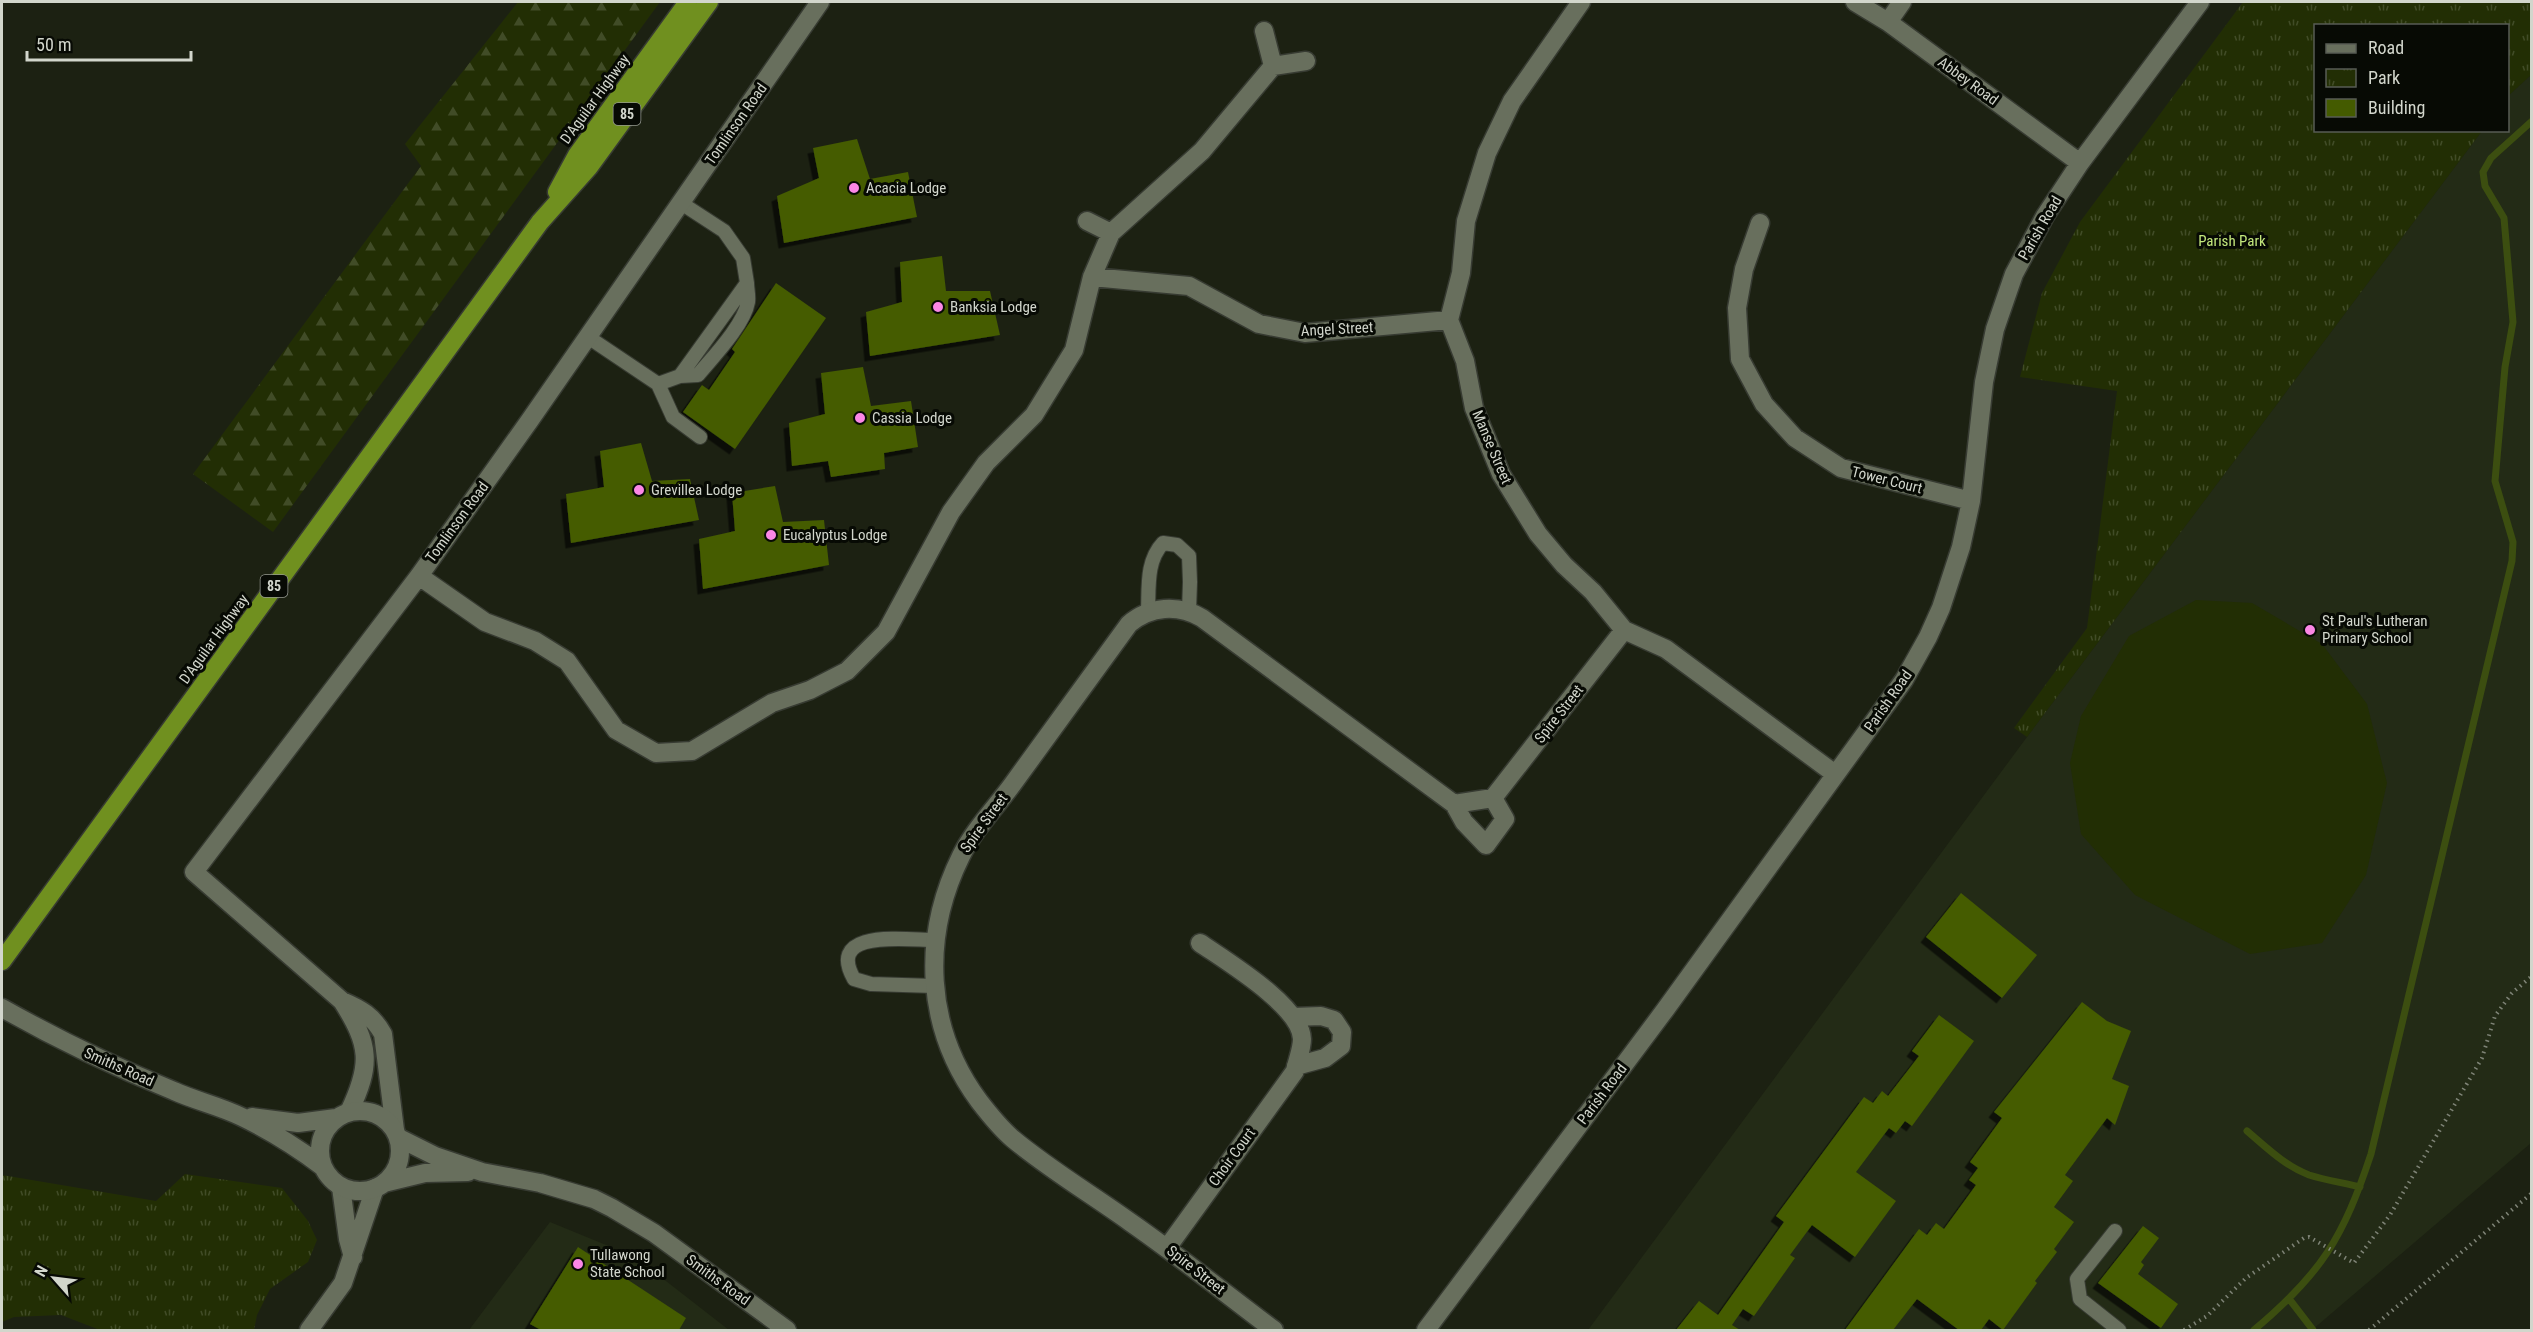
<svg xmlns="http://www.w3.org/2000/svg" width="2533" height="1332" font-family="'Roboto Condensed',sans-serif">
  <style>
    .built { fill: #232b16 }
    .grass { fill: #222e04 }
    .forest { fill: url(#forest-firs) }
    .park { fill: url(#park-tufts) }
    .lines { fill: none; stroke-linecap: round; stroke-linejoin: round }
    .stream { stroke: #3c4e10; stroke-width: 7 }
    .building { fill: #445b00; filter: url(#shadow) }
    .lane-casing { stroke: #373b32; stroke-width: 16 }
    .street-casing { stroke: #373b32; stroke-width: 21 }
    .secondary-casing { stroke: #373b32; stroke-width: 21 }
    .highway-casing { stroke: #373b32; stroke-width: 21 }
    .path { stroke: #7e8376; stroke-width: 4; stroke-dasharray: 1.5 4.5; stroke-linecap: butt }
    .lane { stroke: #686f5d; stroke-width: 14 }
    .street { stroke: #686f5d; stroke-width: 18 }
    .secondary { stroke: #686f5d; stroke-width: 18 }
    .highway { stroke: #70901f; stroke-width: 18 }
    .poi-dot { fill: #fb87e5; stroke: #070a04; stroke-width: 2 }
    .labels { text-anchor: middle; stroke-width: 6; stroke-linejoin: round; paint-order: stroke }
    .shield { fill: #070a04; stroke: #959990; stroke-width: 1.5 }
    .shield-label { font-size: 14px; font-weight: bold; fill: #d2d6cc }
    .street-label { font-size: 15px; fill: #d2d6cc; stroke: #070a04 }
    .poi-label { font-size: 15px; fill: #d2d6cc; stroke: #070a04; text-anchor: start }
    .park-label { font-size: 15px; fill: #c3e77c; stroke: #070a04 }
  </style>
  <defs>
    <pattern id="forest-firs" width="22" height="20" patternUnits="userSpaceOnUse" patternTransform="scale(1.5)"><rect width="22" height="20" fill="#222e04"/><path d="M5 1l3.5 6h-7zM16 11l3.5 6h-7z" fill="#414c27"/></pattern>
    <pattern id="park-tufts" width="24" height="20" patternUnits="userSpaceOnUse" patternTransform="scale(1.5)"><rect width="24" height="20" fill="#222e04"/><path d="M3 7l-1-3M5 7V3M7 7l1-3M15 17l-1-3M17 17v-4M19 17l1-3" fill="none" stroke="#414c27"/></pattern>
    <filter id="shadow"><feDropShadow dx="-5.5" dy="5.5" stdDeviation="0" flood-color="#0009"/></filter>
  </defs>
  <rect width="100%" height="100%" fill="#1c2112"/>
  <path class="built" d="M2531 75V1143L2312 1330H1588L2027 737 2482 131 2508 130V96Z
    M550 1222 611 1247 666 1281 729 1330H469Z"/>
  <path class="grass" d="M2196 600 2252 603 2322 644 2367 704 2387 783 2366 875 2322 943 2250 954 2135 895 2081 834 2070 763 2081 716 2129 636Z"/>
  <path class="forest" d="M518 2H660L273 532 193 474 421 166 405 144Z"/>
  <path class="park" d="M2243 2H2531V75L2508 96V26H2316V130L2482 131 2027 737 2014 728 2087 628 2117 391 2020 377 2042 293 2080 222Z
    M185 1174 282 1188 308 1221 317 1240 308 1262 270 1289 257 1315 254 1330H100L61 1315 14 1317 2 1322V1175L156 1201Z"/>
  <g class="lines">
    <path class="stream" d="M2247 1131C2266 1147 2285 1166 2309 1175 2325 1180 2344 1183 2360 1187
      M2290 1300 2313 1330
      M2254 1330C2322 1273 2343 1238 2371 1154L2512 561 2513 542 2495 481 2505 367 2513 322 2504 218 2485 186 2483 172 2491 158 2532 121"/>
  </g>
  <path class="building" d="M857 139 870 179 908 172 917 217 784 243 777 196 819 178 813 148Z
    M942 256 946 291H990L1000 335 870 356 866 312 902 302 900 262Z
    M776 283 826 318 735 449 683 412 702 385 709 390 735 352 732 349Z
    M863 367 871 406 911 401 918 447 884 453 885 469 831 477 828 461 792 466 789 423 825 414 821 373Z
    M641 443 652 481 690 479 699 520 571 543 566 494 604 487 600 451Z
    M775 486 783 522 824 520 829 565 703 589 699 539 735 531 732 493Z
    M1961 893 2037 955 2002 998 1926 937Z
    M2082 1002 2107 1021 2131 1031 2112 1079 2129 1086 2115 1125 2107 1118 2065 1175 2073 1181 2054 1207 2074 1222 2054 1249 2057 1252 2035 1281 2037 1283 2003 1330 1989 1319 1981 1330H1959L1917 1299 1893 1330H1845L1919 1229 1927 1235 1936 1223 1944 1229 1976 1185 1969 1180 1978 1168 1970 1162 2002 1118 1994 1112Z
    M1939 1015 1974 1041 1912 1126 1905 1121 1896 1133 1889 1128 1856 1172 1896 1201 1855 1257 1812 1225 1790 1255 1795 1258 1754 1316 1743 1309 1732 1325 1740 1330H1676L1699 1301 1718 1315 1784 1222 1776 1216 1864 1097 1873 1103 1882 1091 1888 1096 1919 1056 1912 1051Z
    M2143 1226 2159 1238 2141 1262 2144 1265 2138 1274 2178 1304 2161 1328 2098 1283Z
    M578 1247 686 1318 679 1330H541L530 1324Z"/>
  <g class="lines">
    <g class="lane-casing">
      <path id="lane" d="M588 337 658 384 673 417 700 437
        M680 376 698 375C713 357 744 325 748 302 749 296 747 289 747 283
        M658 384 680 376 747 283 743 258 724 231 681 203
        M1148 611C1149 587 1146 561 1163 543L1177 545 1189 556 1190 582 1189 611
        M934 986 871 984 854 979C825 928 907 940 934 940
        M2115 1231 2077 1279 2080 1299 2119 1330"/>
    </g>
    <g class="street-casing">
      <path id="street" d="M1581 2 1512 101 1487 153 1466 221 1461 273 1449 320 1465 361 1474 408 1501 474 1538 534 1564 565 1593 592 1624 630 1666 649 1835 774
        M1855 2 1888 22 2080 163
        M1888 22 1902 2
        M1273 66 1306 61
        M1760 223 1744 269 1737 308 1740 359 1764 404 1795 438 1841 468 1971 501
        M1111 233 1202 151 1273 66 1264 31
        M1092 277 1189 286 1259 324 1305 333 1449 320
        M419 576 485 622 535 641 567 661 616 730 656 753 692 751 772 703 810 690 847 671 886 632 951 512 986 463 1034 415 1074 350 1092 277 1111 233 1087 221
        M1454 804 1493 798
        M342 1001C361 1009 373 1016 383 1034L395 1130
        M1293 1017 1321 1016 1334 1020 1342 1032 1341 1046 1325 1058 1296 1066
        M349 1112C372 1064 370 1045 342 1001L194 872 419 576 530 420 820 2
        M341 1187 348 1239 353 1257
        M1167 1248 1295 1071C1297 1061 1302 1049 1302 1039 1301 1006 1226 961 1200 943
        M309 1330 343 1283 375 1188
        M1274 1330C1226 1294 1179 1256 1130 1222 1091 1194 1049 1169 1013 1139 1000 1128 989 1114 979 1101 925 1028 921 937 961 856 973 831 995 808 1012 785 1051 731 1090 678 1129 624 1150 606 1178 604 1202 618L1454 804 1464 822 1486 845 1505 819 1493 798 1624 630
        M1426 1330 1665 1010 1904 680 1928 637 1941 608 1961 547 1971 501 1984 382 1995 329 2014 274 2045 216 2080 163 2200 2"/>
    </g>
    <g class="secondary-casing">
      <path id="secondary" d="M2 1008C57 1039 115 1067 174 1091 196 1101 220 1106 242 1117 271 1131 298 1148 323 1167
        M320 1151a40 40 0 1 1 80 0a40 40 0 1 1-80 0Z
        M252 1117 298 1123 336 1118
        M399 1138 435 1156 482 1172 540 1183 594 1199 612 1208 654 1233 787 1330
        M384 1183 425 1173 468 1172"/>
    </g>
    <g class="highway-casing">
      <path id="highway" d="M557 192 577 155 688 2
        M2 961 540 222 589 167 709 2"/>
    </g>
    <path class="path" d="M2184 1330 2207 1316 2246 1278 2304 1238 2309 1237 2354 1263 2390 1215 2482 1058 2495 1016 2512 993 2532 976
      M2369 1330 2532 1193"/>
    <use href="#lane" class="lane"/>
    <use href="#street" class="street"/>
    <use href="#secondary" class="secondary"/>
    <use href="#highway" class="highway"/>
  </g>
  <g class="poi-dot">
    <circle cx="854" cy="188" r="6"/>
    <circle cx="938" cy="307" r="6"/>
    <circle cx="860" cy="418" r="6"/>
    <circle cx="639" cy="490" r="6"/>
    <circle cx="771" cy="535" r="6"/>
    <circle cx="2310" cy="630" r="6"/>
    <circle cx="578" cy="1264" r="6"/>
  </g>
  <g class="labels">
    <g class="shield">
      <rect x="613.5" y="103" width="27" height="22" rx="4.5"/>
      <rect x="260.5" y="575" width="27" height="22" rx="4.5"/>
    </g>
    <g class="shield-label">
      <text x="627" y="119">85</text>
      <text x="274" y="591">85</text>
    </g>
    <g class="street-label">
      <text transform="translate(1968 81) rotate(36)" y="5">Abbey Road</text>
      <text transform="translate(595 99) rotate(-54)" y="5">D'Aguilar Highway</text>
      <text transform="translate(736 124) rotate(-55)" y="5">Tomlinson Road</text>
      <text transform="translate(2040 228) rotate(-60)" y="5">Parish Road</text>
      <text transform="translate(1337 329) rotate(-3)" y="5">Angel Street</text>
      <text transform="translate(1492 447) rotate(67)" y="5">Manse Street</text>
      <text transform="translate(1887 480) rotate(14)" y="5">Tower Court</text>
      <text transform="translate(457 522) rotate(-54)" y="5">Tomlinson Road</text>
      <text transform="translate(214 639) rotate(-54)" y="5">D'Aguilar Highway</text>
      <text transform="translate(1888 701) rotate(-55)" y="5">Parish Road</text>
      <text transform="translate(1559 714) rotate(-52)" y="5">Spire Street</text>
      <text transform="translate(984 823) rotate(-54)" y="5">Spire Street</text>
      <text transform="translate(119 1067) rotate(24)" y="5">Smiths Road</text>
      <text transform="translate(1602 1094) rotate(-53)" y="5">Parish Road</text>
      <text transform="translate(1232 1157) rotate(-54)" y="5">Choir Court</text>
      <text transform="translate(1196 1270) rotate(38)" y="5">Spire Street</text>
      <text transform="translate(718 1280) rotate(36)" y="5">Smiths Road</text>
    </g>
    <g class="poi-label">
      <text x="866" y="193">Acacia Lodge</text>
      <text x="950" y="312">Banksia Lodge</text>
      <text x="872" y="423">Cassia Lodge</text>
      <text x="651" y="495">Grevillea Lodge</text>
      <text x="783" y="540">Eucalyptus Lodge</text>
      <text x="2322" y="626">St Paul's Lutheran<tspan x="2322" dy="17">Primary School</tspan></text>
      <text x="590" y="1260">Tullawong<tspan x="590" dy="17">State School</tspan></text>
    </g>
    <g class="park-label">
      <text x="2232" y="246">Parish Park</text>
    </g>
  </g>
  <rect width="2533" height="1332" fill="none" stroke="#d2d6cc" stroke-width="6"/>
  <rect x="2314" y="24" width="195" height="108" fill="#070a04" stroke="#585c54" stroke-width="1.5"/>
  <rect x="2326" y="44" width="30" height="9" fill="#686f5d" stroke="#585c54" stroke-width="1.5"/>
  <text x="2368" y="54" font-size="18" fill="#d2d6cc">Road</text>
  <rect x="2326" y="69" width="30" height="18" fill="url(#park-tufts)" stroke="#585c54" stroke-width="1.5"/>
  <text x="2368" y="84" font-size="18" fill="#d2d6cc">Park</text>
  <rect x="2326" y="99" width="30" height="18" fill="#445b00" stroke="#585c54" stroke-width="1.5"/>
  <text x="2368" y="114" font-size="18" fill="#d2d6cc">Building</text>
  <g transform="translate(54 1278) rotate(298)" stroke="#070a04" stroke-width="4.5" paint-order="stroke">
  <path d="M0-4.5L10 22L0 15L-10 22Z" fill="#d2d6cc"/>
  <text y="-9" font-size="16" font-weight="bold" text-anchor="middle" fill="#d2d6cc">N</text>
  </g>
  <path d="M27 51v9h164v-9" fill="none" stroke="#d2d6cc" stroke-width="3"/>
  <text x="36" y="51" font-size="18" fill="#d2d6cc" stroke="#070a04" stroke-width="4.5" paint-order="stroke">50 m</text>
</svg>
